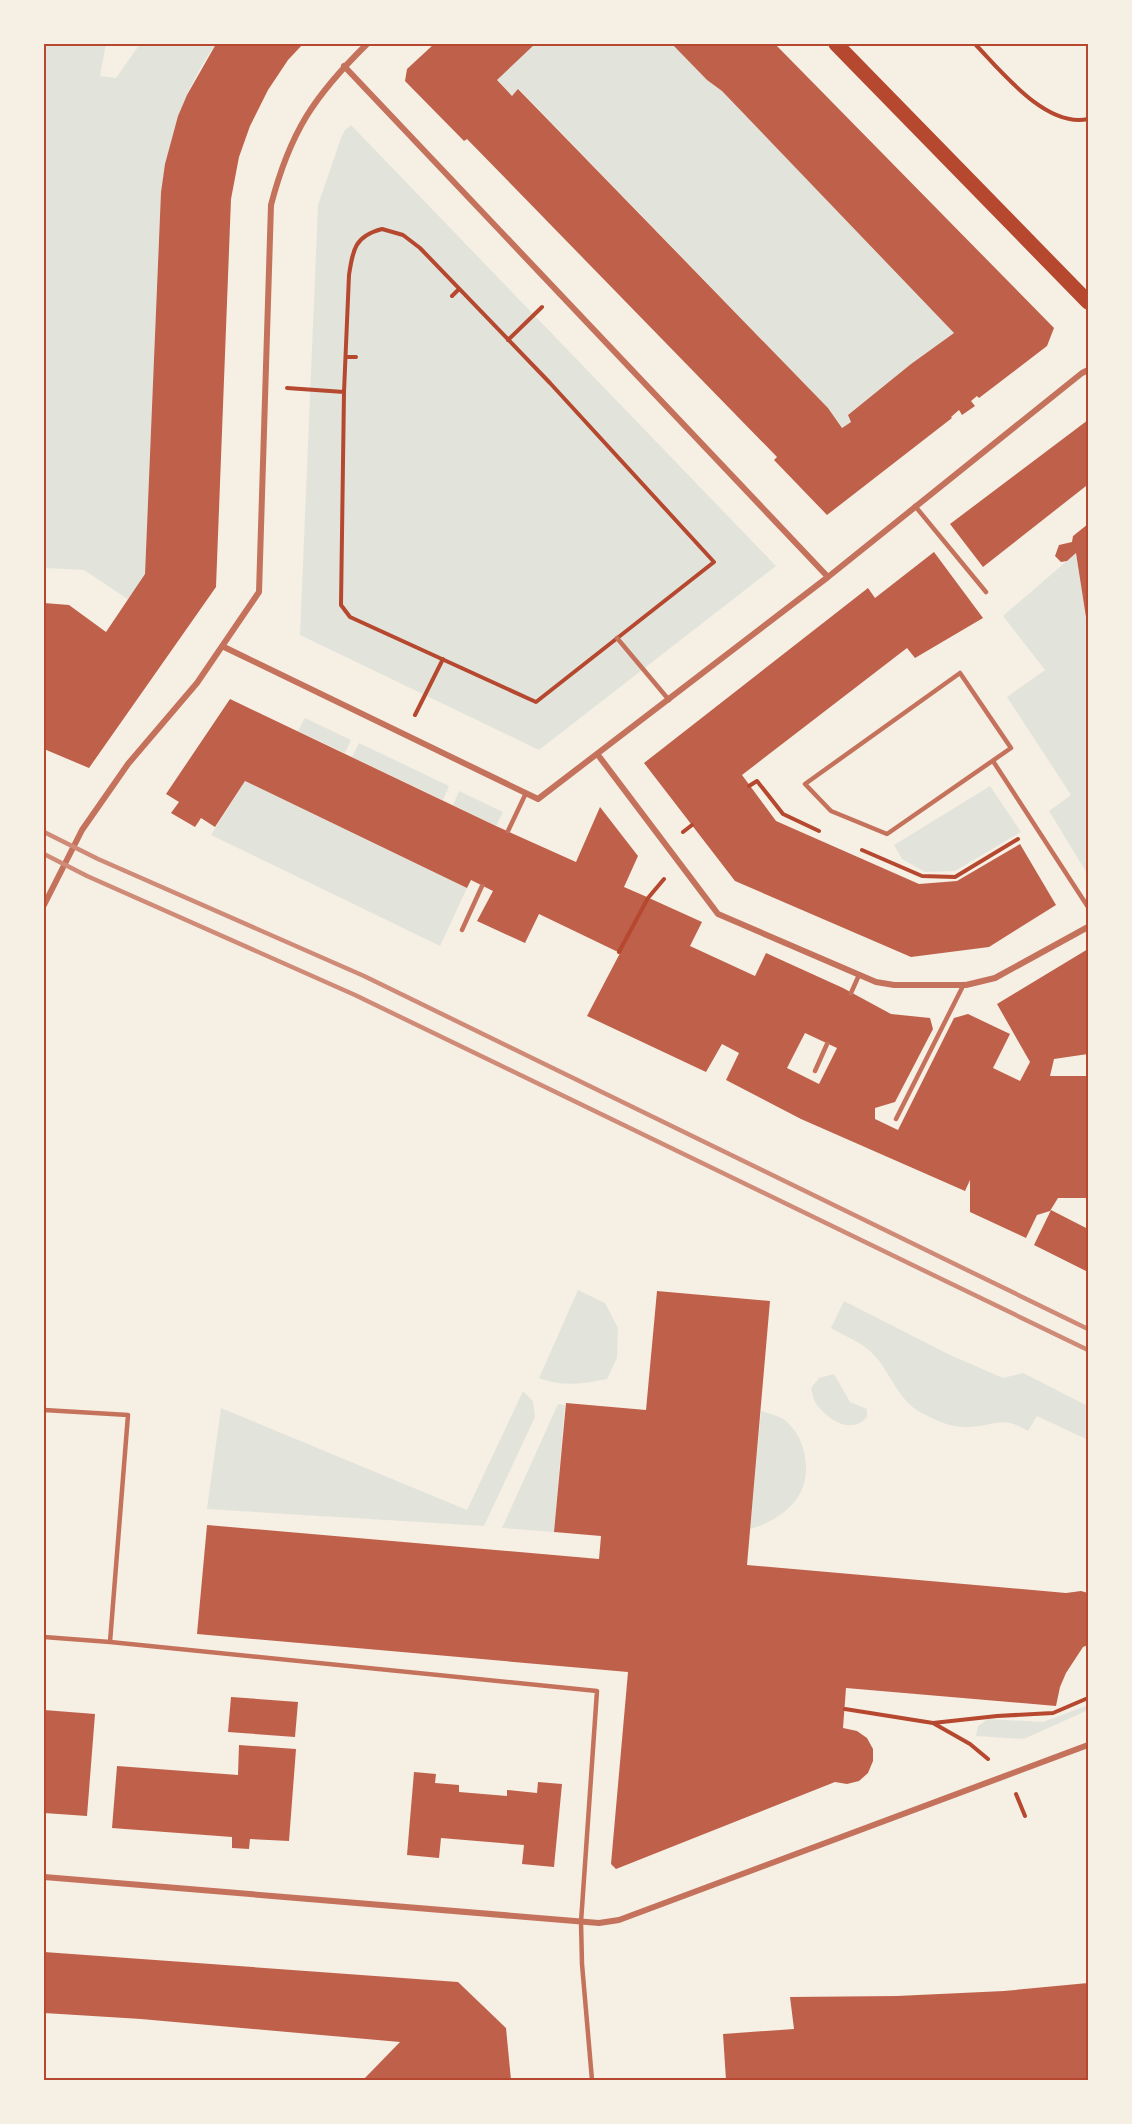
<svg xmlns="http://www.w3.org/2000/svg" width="1132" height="2124" font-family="Roboto,sans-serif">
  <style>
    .green { fill: #e2e4dc }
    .building { fill: #bf614a; fill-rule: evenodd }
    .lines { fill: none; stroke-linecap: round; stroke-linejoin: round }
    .path { stroke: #b5482f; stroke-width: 4 }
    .service { stroke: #c5725c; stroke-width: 4.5 }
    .minor { stroke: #c5725c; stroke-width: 6 }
    .primary { stroke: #b5482f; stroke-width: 15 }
    .rail { stroke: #cf8b77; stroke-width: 4.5 }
    .neatline { fill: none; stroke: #b5482f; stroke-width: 2 }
  </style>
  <rect width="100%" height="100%" fill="#f6efe4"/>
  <path class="green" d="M44 44H106L100 76 116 78 140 44H216C184 88 169 139 161 192L145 574 129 600 84 570 44 568Z
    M535 44H672L707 80 722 91 954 333 911 364 848 415 851 422 842 428 828 408 519 89 512 96 497 80Z
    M351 125 776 566 539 750 300 635 318 205 341 138 345 130Z
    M1076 553 1088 632V875L1049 811 1071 795 1007 697 1045 670 1003 616Z
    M305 718 351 740 345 753 298 731Z
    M359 743 449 786 443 800 352 757Z
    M245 781 467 888 440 946 211 835Z
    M990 786 1021 832 955 871 925 872 902 859 894 845Z
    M459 791 503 812 496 826 453 805Z
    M578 1290 605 1303 618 1328 617 1358 607 1379C583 1384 562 1387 539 1378Z
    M844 1301 950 1355 1003 1378 1023 1373 1088 1406V1440L1037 1416 1028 1431C998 1413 992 1429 962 1427 947 1426 933 1419 920 1412 898 1400 890 1372 874 1355 863 1343 845 1336 831 1328Z
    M834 1374 850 1402 867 1409V1417C851 1436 826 1419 815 1402 813 1398 812 1392 811 1388L819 1378Z
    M523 1391 533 1401 535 1417 484 1526 207 1509 221 1408 467 1510Z
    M558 1404 565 1405 554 1532 502 1528Z
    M761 1411C769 1414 780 1416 786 1421 796 1430 801 1440 804 1452 814 1493 787 1518 750 1529Z
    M1088 1705V1710L1024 1739 976 1736 978 1726 988 1719 1043 1722Z"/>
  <path class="building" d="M216 44H303L288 60 268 90 250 126 239 157 231 199 216 587 89 768 44 749V603L69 605 106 632 145 574 161 192 165 164 178 116 187 95Z
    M434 44H535L497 80 512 96 518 89 828 408 842 428 851 422 848 415 911 364 954 333 722 91 707 80 672 44H775L1054 328 1047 346 979 398 977 396 971 401 975 406 962 415 959 410 951 417 952 418 827 515 774 460 777 457 467 139 464 141 405 81 407 69Z
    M1088 420V490L1086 486 983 567 950 524Z
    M1088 524V624H1087L1076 553 1067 561 1061 562 1055 556 1059 545 1072 542 1073 536Z
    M934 552 983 618 915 658 907 648 742 775 776 821 919 884 957 881 1020 844 1056 905 989 947 911 957 735 881 644 763 868 588 875 598Z
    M230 699 496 826 576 862 600 807 638 856 624 887 647 897 618 952 539 914 525 943 477 921 493 891 471 880 467 888 245 781 215 827 201 818 195 827 171 813 179 802 166 794Z
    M649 898 702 922 690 946 755 976 766 953 843 988 891 1014 930 1018 933 1029 895 1102 875 1108V1119L898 1130 954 1018 968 1014 1010 1034 993 1068 1020 1081 1030 1062 997 1004 1088 949V1054L1054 1059 1050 1076H1088V1198H1058L1050 1211 1037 1215 1026 1238 970 1212V1180L965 1191 801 1119 726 1080 739 1053 722 1044 706 1072 587 1016ZM805 1033 837 1048 819 1084 787 1068Z
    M1051 1210 1088 1229V1272L1034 1245Z
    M657 1291 770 1301 747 1565 1066 1593 1081 1591 1088 1593V1645L1083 1647 1066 1673 1060 1687 1056 1706 846 1688 843 1728 857 1731 867 1738 873 1749V1761L868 1773 859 1781 847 1784 835 1782 616 1869 611 1864 628 1672 197 1634 207 1525 599 1559 601 1536 554 1532 566 1403 646 1410Z
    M231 1697 298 1702 295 1737 228 1732Z
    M44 1710 95 1714 87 1816 44 1813Z
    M239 1745 296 1749 289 1841 250 1839 249 1849 232 1848V1837L112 1828 117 1766 238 1775Z
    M414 1772 436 1774 435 1783 459 1785V1792L507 1796V1790L537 1793 538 1782 562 1784 554 1867 522 1864 524 1845 441 1838 439 1858 407 1855Z
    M44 1952 458 1982 506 2028 511 2080H363L400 2042 141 2019 44 2013Z
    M1088 1983V2080H726L723 2034 794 2029 790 1997 897 1996 1004 1991Z"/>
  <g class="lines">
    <path class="path" d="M975 44C1002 72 1046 128 1088 119
      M382 229 403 235 420 248 550 383 714 562 536 702 350 617 341 605 344 392 349 275C353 249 355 236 382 229Z
      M452 296 459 289
      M508 340 542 307
      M346 357H356
      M287 388 344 392
      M415 715 443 659
      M749 786 757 781 783 814 819 831
      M683 832 692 825
      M862 850 922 876 955 877 1018 839
      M619 952 648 898 664 879
      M845 1709 933 1723 970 1744 988 1759
      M933 1723 997 1716 1053 1713 1088 1698
      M1016 1794 1025 1816"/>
    <path class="service" d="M915 506 986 592
      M617 638 669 700
      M960 673 1011 748 887 834 831 811 805 784Z
      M993 761 1088 907
      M508 831 526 793
      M462 930 482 886
      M851 993 859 975
      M815 1071 827 1044
      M896 1119 964 984
      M44 1410 128 1415 110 1642 44 1637
      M110 1642 597 1691 581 1922 582 1964 592 2080"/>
    <path class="minor" d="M344 66 828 577
      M224 647 538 799 828 577 1082 373 1088 370
      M598 755 718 914 876 982 894 985H966L995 978 1088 927
      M44 905 82 830 128 764 197 683 259 592 271 205C290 132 314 96 367 44
      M44 1877 599 1923 619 1920 1088 1745"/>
    <path class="primary" d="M836 44 1088 302"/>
    <path class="rail" d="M44 832 98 859 364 976 1088 1329
      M44 854 87 876 355 995 1088 1350"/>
  </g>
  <rect width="1132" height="2124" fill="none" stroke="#f6efe4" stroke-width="90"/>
  <rect x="45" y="45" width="1042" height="2034" class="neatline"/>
</svg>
